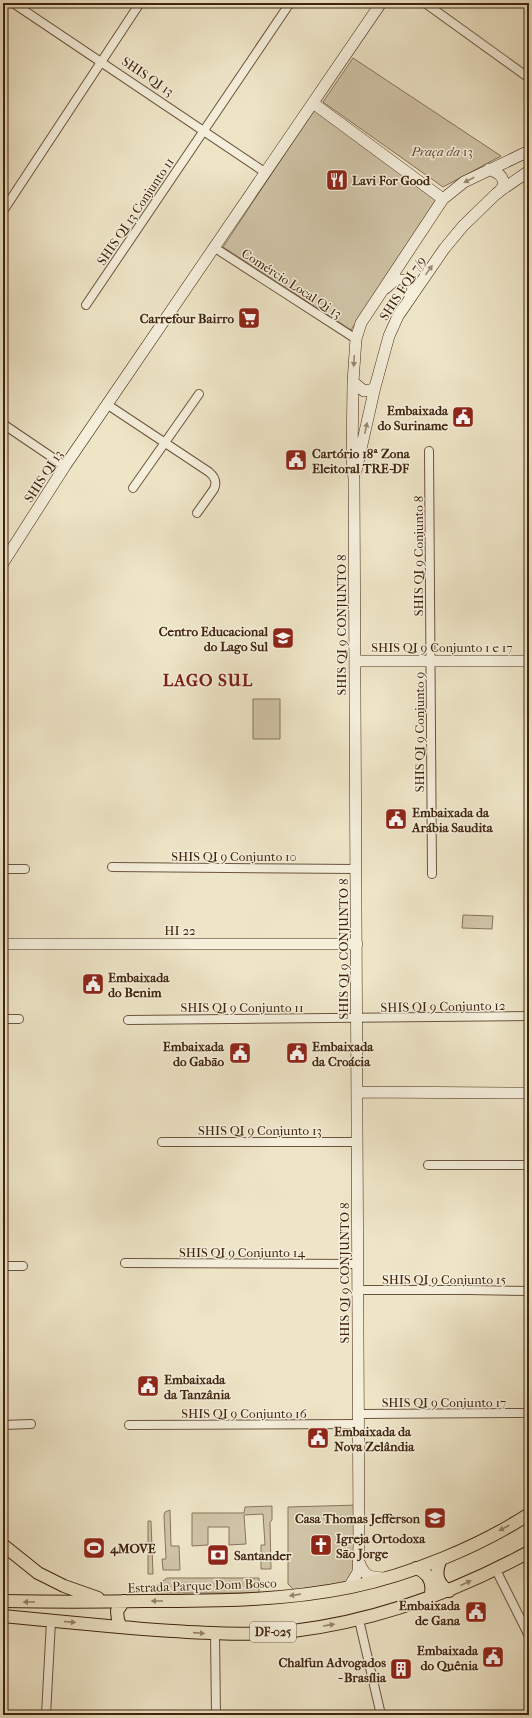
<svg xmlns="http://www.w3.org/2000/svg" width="532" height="1718" font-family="'IM FELL French Canon',serif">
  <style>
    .green { fill: #d0c4a7; stroke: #88745a }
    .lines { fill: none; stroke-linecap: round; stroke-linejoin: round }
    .street-casing { stroke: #6c543c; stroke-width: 10 }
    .secondary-casing { stroke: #40240d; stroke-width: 12 }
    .primary-casing { stroke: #40240d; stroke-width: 14 }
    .street { stroke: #f4eedb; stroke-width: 8 }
    .secondary { stroke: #f4eedb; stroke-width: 11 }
    .primary { stroke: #eee5c7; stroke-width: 12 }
    .oneway { fill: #9a8974 }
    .oneway2 { fill: #97846a }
    .labels { text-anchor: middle; stroke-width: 3; stroke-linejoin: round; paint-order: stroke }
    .shield { fill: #f4eedb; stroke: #76614b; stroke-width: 1 }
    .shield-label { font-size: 12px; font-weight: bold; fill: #40240d }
    .street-label { font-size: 13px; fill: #40240d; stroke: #f4eedb }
    .park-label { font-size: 13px; font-style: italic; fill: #644c34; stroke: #f4eedb }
    .poi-label { font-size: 13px; font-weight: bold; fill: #40240d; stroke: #f4eedb; text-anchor: start }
    .district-label { font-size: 17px; font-weight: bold; letter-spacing: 1px; fill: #7a1f14; stroke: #f4eedb }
  </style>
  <rect width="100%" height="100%" fill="#eee5c7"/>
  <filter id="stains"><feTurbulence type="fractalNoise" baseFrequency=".005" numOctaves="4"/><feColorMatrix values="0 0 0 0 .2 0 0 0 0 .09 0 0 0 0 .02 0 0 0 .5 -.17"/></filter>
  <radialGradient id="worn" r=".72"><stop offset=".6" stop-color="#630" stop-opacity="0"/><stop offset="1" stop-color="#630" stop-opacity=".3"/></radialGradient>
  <path class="green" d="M353 58 501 156 443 187 323 102Z
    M314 110 439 198 351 330 223 247Z
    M253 699H280V739H253Z
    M463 915 493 916 492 929 462 928Z
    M359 1505 353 1582 294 1590 288 1584V1507Z
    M272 1506V1520L270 1522 271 1569H261V1545H265L263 1514 244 1515 246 1544 229 1545V1527H208V1545L192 1546V1513H244L245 1507Z
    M170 1510 171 1546H179L180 1570H163L162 1559H166L164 1515 165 1512Z
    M148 1521H151L153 1574H148Z
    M167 1578H259V1593H155V1587Z"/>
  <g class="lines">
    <g class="street-casing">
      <path id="street" d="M13 3 266 173
        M425 3 529 78
        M3 211 140 3
        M215 248 356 339
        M86 305 290 3
        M108 405 209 472C215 477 217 482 214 489L197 513
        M3 424 65 466
        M429 451 432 874
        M133 488 199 394
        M112 867 356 869
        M3 869H25
        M3 1019H19
        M128 1020 529 1016
        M162 1142H358
        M428 1165H529
        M125 1263 358 1264
        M3 1266H23
        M358 1290H469L529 1291
        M358 1414 529 1413
        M3 1425 31 1424
        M129 1425 359 1424
        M496 1570 529 1636
        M359 1620 381 1715
        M215 1634 216 1715
        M46 1715 51 1621"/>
    </g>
    <g class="secondary-casing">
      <path id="secondary" d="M313 103 443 199
        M489 169C498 173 503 175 504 185L498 193
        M386 288 395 280H402L409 289 410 297
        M353 382 364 391 371 390 375 387
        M356 471 375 387 389 336 398 316 444 249 463 226 497 193 529 171
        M3 563 65 466 381 3
        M355 661H529
        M3 944H357
        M357 1092 529 1093
        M359 1562C365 1577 369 1577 384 1578
        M349 1587 358 1572 359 1545 354 479 352 458 353 382 356 339 361 323 443 199 464 182 529 151"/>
    </g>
    <g class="primary-casing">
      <path id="primary" d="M3 1545 38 1573 64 1586 98 1598
        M441 1559C435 1572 436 1583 449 1591
        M416 1568C430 1573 434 1584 430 1598
        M3 1601C50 1602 98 1602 145 1601 214 1601 283 1601 351 1587 409 1575 479 1547 529 1514
        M3 1616C54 1621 105 1626 157 1630 202 1633 247 1636 293 1631 376 1621 455 1592 529 1552
        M121 1627 118 1620 117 1611 124 1601"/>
    </g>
    <use href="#street" class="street"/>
    <use href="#secondary" class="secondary"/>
    <use href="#primary" class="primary"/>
  </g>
  <defs><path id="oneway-solid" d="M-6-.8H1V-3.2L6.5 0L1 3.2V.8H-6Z"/></defs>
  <g class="oneway">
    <use href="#oneway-solid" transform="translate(469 180) rotate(152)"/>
    <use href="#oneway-solid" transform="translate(429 270) rotate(-54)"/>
    <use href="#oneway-solid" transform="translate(354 361) rotate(93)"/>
    <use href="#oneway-solid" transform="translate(366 428) rotate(-78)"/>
  </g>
  <g class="oneway2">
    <use href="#oneway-solid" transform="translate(504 1528) rotate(152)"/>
    <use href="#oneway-solid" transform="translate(466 1583) rotate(-24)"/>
    <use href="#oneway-solid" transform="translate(295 1595) rotate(172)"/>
    <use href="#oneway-solid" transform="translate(157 1601) rotate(180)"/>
    <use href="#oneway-solid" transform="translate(29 1602) rotate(180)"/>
    <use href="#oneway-solid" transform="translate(70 1622) rotate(5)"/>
    <use href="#oneway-solid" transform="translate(329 1625) rotate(-9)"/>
    <use href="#oneway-solid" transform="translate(199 1633) rotate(4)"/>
  </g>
  <defs>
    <g id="restaurant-square" transform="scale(1.15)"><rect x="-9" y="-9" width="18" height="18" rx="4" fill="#8f2418" stroke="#f4eedb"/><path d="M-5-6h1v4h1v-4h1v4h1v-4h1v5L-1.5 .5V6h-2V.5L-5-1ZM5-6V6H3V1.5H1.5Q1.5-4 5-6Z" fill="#fff"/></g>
    <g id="supermarket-square" transform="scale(1.15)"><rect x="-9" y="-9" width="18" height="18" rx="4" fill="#8f2418" stroke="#f4eedb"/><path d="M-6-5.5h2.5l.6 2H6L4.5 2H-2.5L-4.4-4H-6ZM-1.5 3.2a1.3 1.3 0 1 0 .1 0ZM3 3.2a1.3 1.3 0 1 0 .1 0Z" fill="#fff"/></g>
    <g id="civic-square" transform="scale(1.15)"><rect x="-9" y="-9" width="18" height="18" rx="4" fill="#8f2418" stroke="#f4eedb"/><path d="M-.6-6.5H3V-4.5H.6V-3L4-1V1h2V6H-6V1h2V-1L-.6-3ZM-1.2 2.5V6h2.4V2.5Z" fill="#fff"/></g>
    <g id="school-square" transform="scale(1.15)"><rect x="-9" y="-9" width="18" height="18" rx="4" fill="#8f2418" stroke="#f4eedb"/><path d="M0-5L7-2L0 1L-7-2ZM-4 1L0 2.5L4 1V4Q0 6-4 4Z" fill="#fff"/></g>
    <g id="church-square" transform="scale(1.15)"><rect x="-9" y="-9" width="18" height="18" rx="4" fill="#8f2418" stroke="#f4eedb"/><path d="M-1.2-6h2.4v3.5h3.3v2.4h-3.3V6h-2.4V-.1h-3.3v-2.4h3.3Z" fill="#fff"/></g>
    <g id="stadium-square" transform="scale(1.15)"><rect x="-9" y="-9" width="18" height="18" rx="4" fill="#8f2418" stroke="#f4eedb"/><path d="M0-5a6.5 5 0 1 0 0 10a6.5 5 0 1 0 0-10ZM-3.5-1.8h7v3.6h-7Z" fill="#fff"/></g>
    <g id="bank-square" transform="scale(1.15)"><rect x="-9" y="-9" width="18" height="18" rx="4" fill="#8f2418" stroke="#f4eedb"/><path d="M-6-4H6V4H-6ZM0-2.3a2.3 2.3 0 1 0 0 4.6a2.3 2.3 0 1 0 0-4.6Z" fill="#fff"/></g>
    <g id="building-square" transform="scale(1.15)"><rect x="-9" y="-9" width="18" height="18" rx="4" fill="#8f2418" stroke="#f4eedb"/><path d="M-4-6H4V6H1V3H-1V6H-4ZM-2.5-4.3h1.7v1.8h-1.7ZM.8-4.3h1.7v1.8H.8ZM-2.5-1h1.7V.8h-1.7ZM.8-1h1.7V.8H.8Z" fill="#fff"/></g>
  </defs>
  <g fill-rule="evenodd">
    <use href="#restaurant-square" x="337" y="180"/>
    <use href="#supermarket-square" x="249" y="318"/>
    <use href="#civic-square" x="463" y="417"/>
    <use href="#civic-square" x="296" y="460"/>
    <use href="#school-square" x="283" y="638"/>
    <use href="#civic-square" x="396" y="819"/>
    <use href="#civic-square" x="93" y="984"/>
    <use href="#civic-square" x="240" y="1053"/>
    <use href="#civic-square" x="297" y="1053"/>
    <use href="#civic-square" x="148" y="1386"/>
    <use href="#civic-square" x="318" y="1438"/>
    <use href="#school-square" x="435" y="1518"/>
    <use href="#church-square" x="321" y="1545"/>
    <use href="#stadium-square" x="94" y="1548"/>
    <use href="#bank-square" x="218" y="1555"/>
    <use href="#civic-square" x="476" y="1612"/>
    <use href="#civic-square" x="493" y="1657"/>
    <use href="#building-square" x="401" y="1669"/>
  </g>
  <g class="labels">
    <rect class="shield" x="250" y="1622" width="46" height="20" rx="3"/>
    <g class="shield-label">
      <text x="273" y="1636">DF-025</text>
    </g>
    <g class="street-label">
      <text transform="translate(148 76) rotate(34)" y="5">SHIS QI 13</text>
      <text transform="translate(135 211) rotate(-56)" y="5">SHIS QI 13 Conjunto 11</text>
      <text transform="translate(292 283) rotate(33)" y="5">Comércio Local Qi 13</text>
      <text transform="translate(402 288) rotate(-57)" y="5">SHIS EQI 7/9</text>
      <text transform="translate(43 476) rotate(-57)" y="5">SHIS QI 13</text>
      <text transform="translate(418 556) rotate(-90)" y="5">SHIS QI 9 Conjunto 8</text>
      <text transform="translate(341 625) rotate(-90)" y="5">SHIS QI 9 CONJUNTO 8</text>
      <text x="442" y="652">SHIS QI 9 Conjunto 1 e 17</text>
      <text transform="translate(419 732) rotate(-90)" y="5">SHIS QI 9 Conjunto 9</text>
      <text x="234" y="861">SHIS QI 9 Conjunto 10</text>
      <text x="180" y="935">HI 22</text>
      <text transform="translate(343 949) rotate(-90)" y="5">SHIS QI 9 CONJUNTO 8</text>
      <text transform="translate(443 1006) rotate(-1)" y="5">SHIS QI 9 Conjunto 12</text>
      <text x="242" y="1012">SHIS QI 9 Conjunto 11</text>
      <text x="260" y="1135">SHIS QI 9 Conjunto 13</text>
      <text x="242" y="1257">SHIS QI 9 Conjunto 14</text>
      <text transform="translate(344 1273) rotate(-90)" y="5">SHIS QI 9 CONJUNTO 8</text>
      <text x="444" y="1284">SHIS QI 9 Conjunto 15</text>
      <text x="444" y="1407">SHIS QI 9 Conjunto 17</text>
      <text x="244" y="1418">SHIS QI 9 Conjunto 16</text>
      <text transform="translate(202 1585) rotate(-2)" y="5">Estrada Parque Dom Bosco</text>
    </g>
    <g class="park-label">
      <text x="442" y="156">Praça da 13</text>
    </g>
    <g class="poi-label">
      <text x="352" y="185">Lavi For Good</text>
      <text x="234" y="323" text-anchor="end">Carrefour Bairro</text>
      <text x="448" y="415" text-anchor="end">Embaixada<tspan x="448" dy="15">do Suriname</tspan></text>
      <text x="312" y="458">Cartório 18ª Zona<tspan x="312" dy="15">Eleitoral TRE-DF</tspan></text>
      <text x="268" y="636" text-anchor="end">Centro Educacional<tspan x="268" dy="15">do Lago Sul</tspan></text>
      <text x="412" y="817">Embaixada da<tspan x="412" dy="15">Arábia Saudita</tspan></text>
      <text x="108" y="982">Embaixada<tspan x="108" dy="15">do Benim</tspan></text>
      <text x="224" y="1051" text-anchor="end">Embaixada<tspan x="224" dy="15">do Gabão</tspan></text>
      <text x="312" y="1051">Embaixada<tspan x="312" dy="15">da Croácia</tspan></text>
      <text x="164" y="1384">Embaixada<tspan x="164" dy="15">da Tanzânia</tspan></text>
      <text x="334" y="1436">Embaixada da<tspan x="334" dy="15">Nova Zelândia</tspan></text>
      <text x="420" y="1523" text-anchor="end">Casa Thomas Jefferson</text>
      <text x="336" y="1543">Igreja Ortodoxa<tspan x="336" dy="15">São Jorge</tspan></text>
      <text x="110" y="1553">4MOVE</text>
      <text x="234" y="1560">Santander</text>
      <text x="460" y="1610" text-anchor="end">Embaixada<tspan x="460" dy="15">de Gana</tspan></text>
      <text x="478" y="1655" text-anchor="end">Embaixada<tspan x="478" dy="15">do Quênia</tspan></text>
      <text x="386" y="1667" text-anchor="end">Chalfun Advogados<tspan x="386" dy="15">- Brasília</tspan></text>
    </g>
    <g class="district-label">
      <text x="208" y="686">LAGO SUL</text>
    </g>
  </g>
  <rect width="532" height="1718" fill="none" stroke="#eee5c7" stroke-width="16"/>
  <rect x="4" y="4" width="524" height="1710" fill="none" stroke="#40240d" stroke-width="2"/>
  <rect x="8" y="8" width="516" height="1702" fill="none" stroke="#40240d"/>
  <rect width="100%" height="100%" filter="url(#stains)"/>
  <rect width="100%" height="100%" fill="url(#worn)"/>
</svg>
